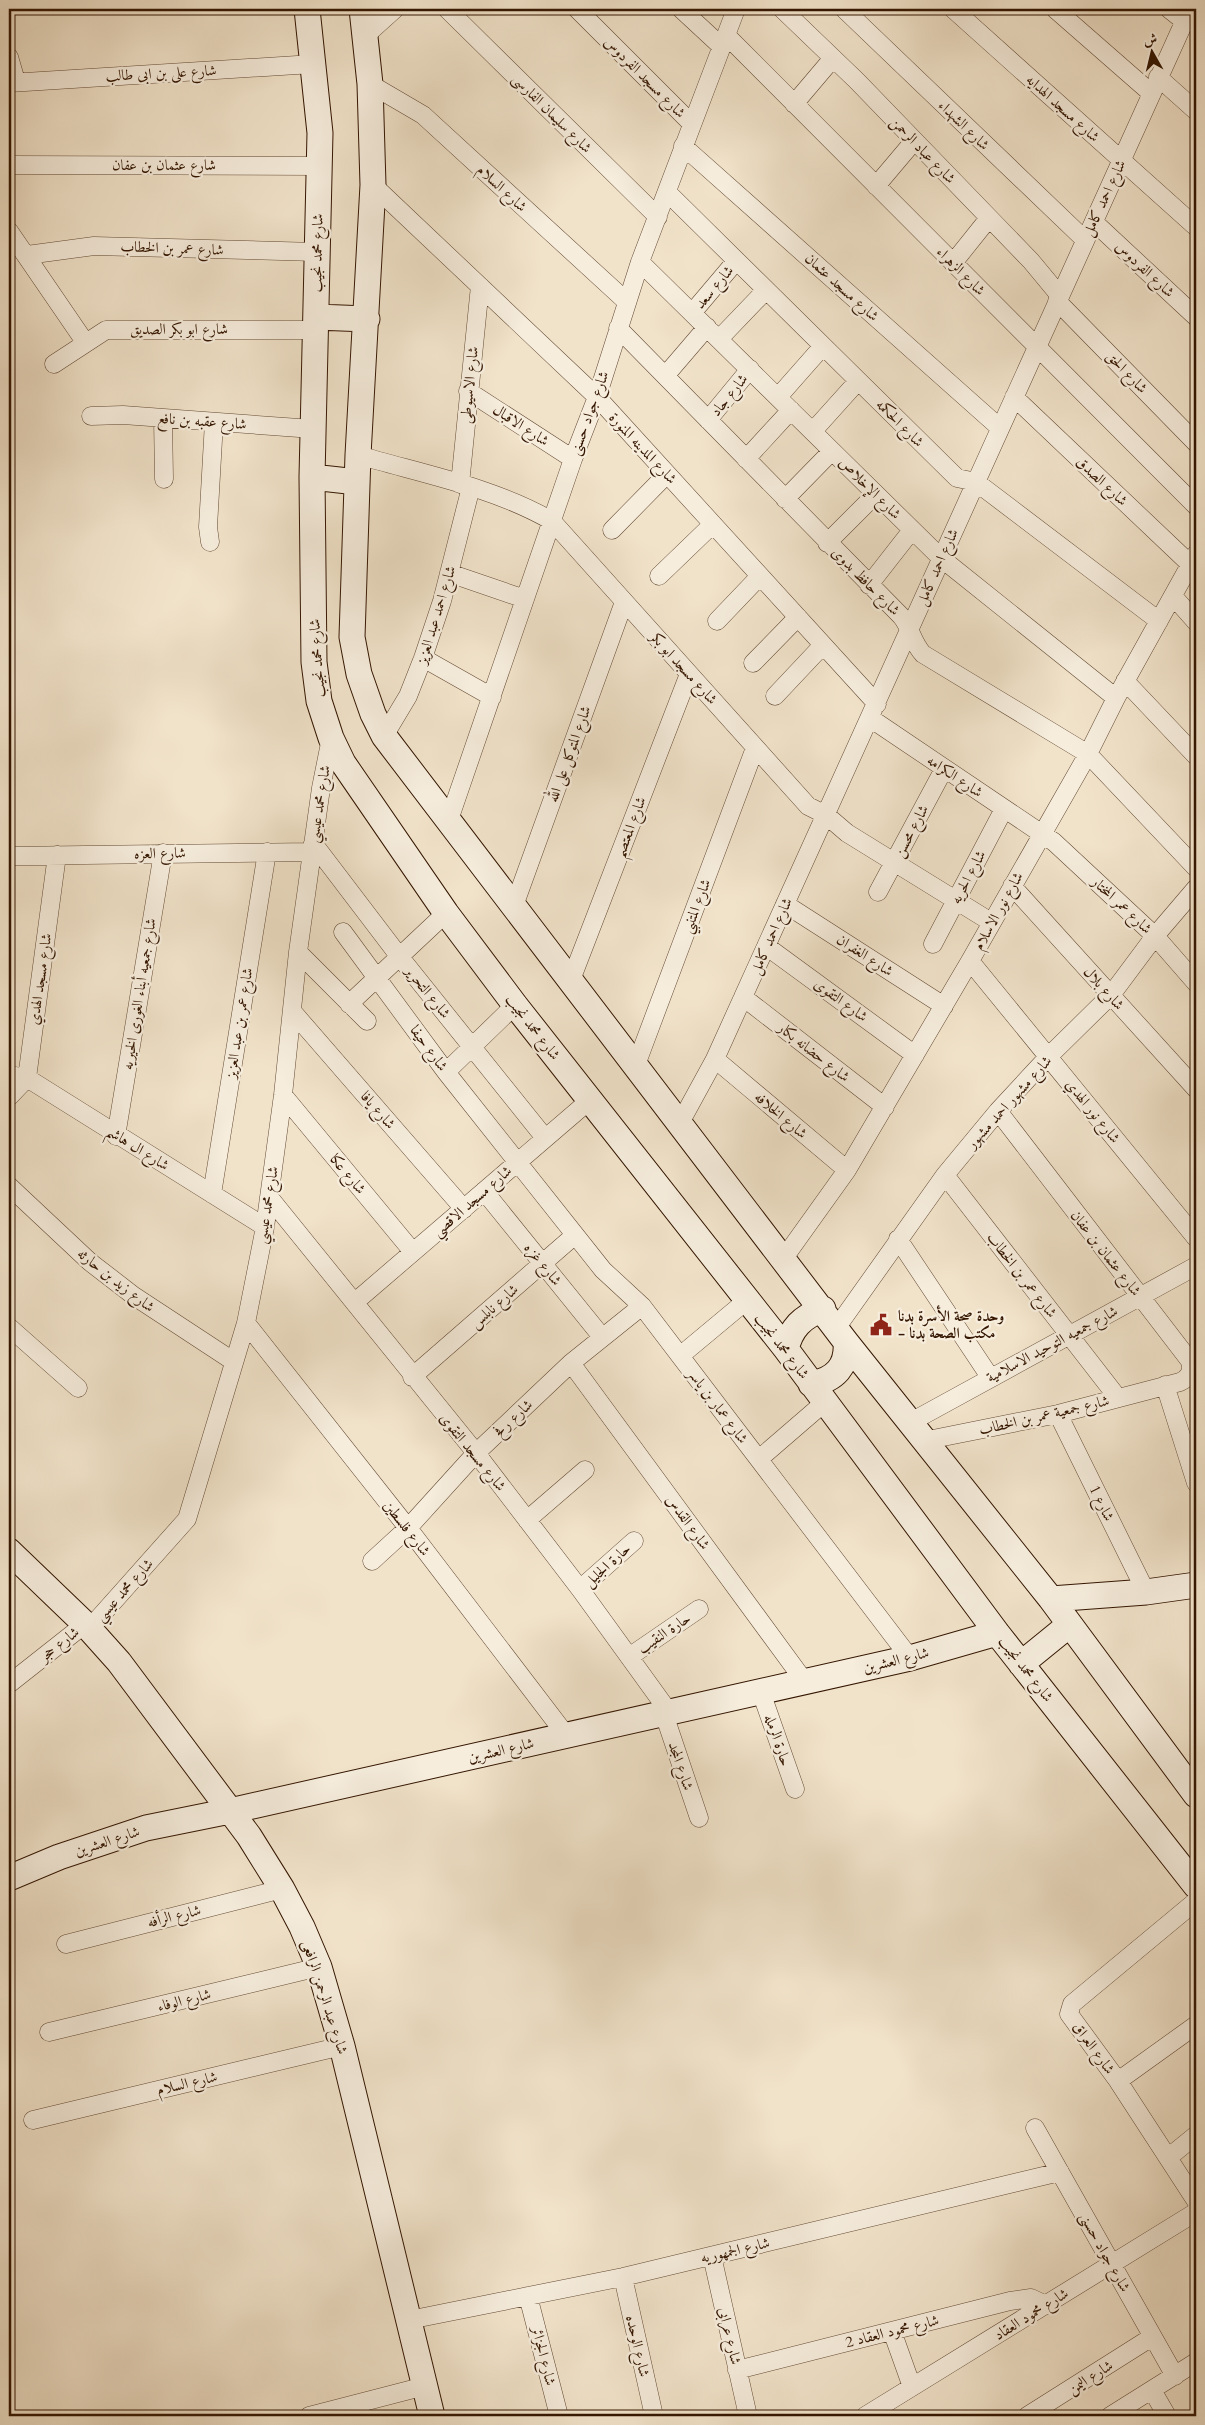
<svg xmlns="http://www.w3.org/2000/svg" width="1205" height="2425" font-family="Cardo,Amiri,serif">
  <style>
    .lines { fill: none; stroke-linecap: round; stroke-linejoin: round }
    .street-casing { stroke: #634933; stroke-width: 19 }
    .secondary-casing { stroke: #341601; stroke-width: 27 }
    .street { stroke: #f6eddd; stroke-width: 18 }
    .secondary { stroke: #f6eddd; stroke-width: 25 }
    .labels { text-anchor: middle; stroke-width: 4.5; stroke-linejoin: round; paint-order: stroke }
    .street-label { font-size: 15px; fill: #341601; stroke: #f6eddd }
    .poi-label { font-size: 15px; font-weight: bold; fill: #341601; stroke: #f6eddd; text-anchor: start }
  </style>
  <rect width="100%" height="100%" fill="#f1e3ca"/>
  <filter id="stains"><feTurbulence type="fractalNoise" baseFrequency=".004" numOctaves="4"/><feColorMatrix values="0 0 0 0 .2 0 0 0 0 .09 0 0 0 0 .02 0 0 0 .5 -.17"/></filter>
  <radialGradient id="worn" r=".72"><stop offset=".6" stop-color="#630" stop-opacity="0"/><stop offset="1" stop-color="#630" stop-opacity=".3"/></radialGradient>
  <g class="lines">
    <g class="street-casing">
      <path id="street" d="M447 9 658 217
        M577 9 691 123
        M681 9 722 47
        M782 9 857 81 1031 261 1060 296
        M844 9 1085 240
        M953 9 1196 227
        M1055 9 1151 93
        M1169 9 1184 21
        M726 35 1196 506
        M365 36 395 9
        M9 57 16 81
        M1158 77 1196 111
        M9 83 313 64
        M370 84 423 115 627 302
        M794 104 833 58
        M683 146 1000 428
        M9 165 319 166
        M373 185 597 397 877 704
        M876 186 914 141
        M667 192 957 478 976 482 1159 621
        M1094 222 1196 317
        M9 231 85 342
        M27 255 94 246 317 252
        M640 262 941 558 1116 698
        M953 263 989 218
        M1057 301 1196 443
        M692 313 736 261
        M618 328 901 616C911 628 912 642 923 654L1088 754 1196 868
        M719 339 766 290
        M54 364 106 330H315
        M665 376 707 327
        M468 391 573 459
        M778 397 823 346
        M1014 397 1190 564
        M91 416 123 415 313 429
        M163 418 164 479
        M708 420 750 369
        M813 431 858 381
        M358 455C423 474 493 487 552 521L808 806 826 815 847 833 991 922
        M746 459 791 410
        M460 484 480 286
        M785 499 832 451
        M612 530 667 474
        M210 542 208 527 214 422
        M827 543 876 494
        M449 573 525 599
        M659 576 713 524
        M869 585 912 530
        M1173 596 1196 622
        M717 621 760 576
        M423 658 492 697
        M753 663 798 617
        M1125 681 1196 756
        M775 696 823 645
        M870 718 1054 842 1155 936 1196 983
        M384 736 408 696 423 658 442 601 471 487
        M449 820 573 459 597 397 640 262 736 9
        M313 843 399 956 545 1138
        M9 856 312 852
        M1012 886 1196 1089
        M878 892 944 769
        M785 904 944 1006
        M514 906 624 602
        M343 932 446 1072 603 1270 642 1306 910 1658
        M933 944 1004 809
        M766 946 915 1055
        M298 952 367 1021
        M970 961 1196 1238
        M571 980 689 674
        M743 997 885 1107
        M349 1004 446 913
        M292 1011 464 1209
        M715 1059 847 1170
        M636 1065 755 748
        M446 1072 515 1005
        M9 1075 27 1078 265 1227
        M283 1095 413 1252
        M9 1097 27 1078 57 855
        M680 1123 715 1059 1190 9
        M116 1136 163 853
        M945 1175 1118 1398
        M9 1186 90 1262 134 1296 233 1361
        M484 1191 602 1337
        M212 1194 267 852
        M269 1197 476 1453 580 1589 669 1712
        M898 1239 990 1377
        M784 1258 847 1170 970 961 1088 754 1116 698 1196 554
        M355 1302 590 1100
        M246 1323 408 1528 566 1735
        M9 1327 78 1388
        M837 1327 945 1175 998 1111 1048 1057 1111 995 1155 936 1196 888
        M680 1356 746 1301
        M571 1363 805 1682
        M412 1377 575 1235
        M1165 1385 1196 1483
        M1058 1414 1146 1592
        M909 1423 1196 1266
        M923 1441 1058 1414 1180 1382C1189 1378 1193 1371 1190 1361L998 1111
        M759 1459 825 1402
        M527 1520 585 1470
        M372 1561 408 1528 476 1453 571 1363 642 1306
        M580 1589 634 1541
        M89 1629 187 1519 246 1323 265 1227 283 1095 298 952 321 788 331 738
        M629 1657 699 1609
        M9 1684 85 1624
        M761 1692 795 1789
        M664 1714 699 1818
        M1196 1901 1072 2004 1069 2014 1118 2081 1196 2201
        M66 1944 282 1889
        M49 2032 319 1967
        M1118 2081 1196 2025
        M33 2120 342 2046
        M1035 2128 1175 2376
        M1169 2157 1196 2135
        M712 2256 748 2416
        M623 2277 654 2416
        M528 2296 559 2416
        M409 2320 623 2277 1060 2172
        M892 2331 912 2387
        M737 2370 1010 2301 1031 2298 1046 2305
        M1152 2390 1167 2416
        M309 2416 425 2386
        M865 2416 1196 2212
        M1027 2416 1152 2337
        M1110 2416 1196 2362"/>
    </g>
    <g class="secondary-casing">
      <path id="secondary" d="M307 9 320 133 312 477 314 662 319 701 331 738 343 763 446 913 515 1005 786 1349 997 1633 1196 1886
        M362 9 370 84 373 185 358 455 352 637 359 674 373 714 384 736 846 1342 1051 1599 1196 1795
        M316 317 367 319
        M312 477 357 482
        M786 1349C791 1328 802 1317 823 1309
        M811 1384C835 1380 848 1366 846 1342
        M9 1551 85 1624 119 1662 249 1836 282 1889 302 1927 319 1967 342 2046 432 2416
        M1051 1599 1146 1592 1196 1585
        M1021 1664 1069 1625
        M9 1878 59 1857 146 1828 230 1811 910 1658 997 1633"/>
    </g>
    <use href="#street" class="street"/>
    <use href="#secondary" class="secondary"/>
  </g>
  <defs>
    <g id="civic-bare" transform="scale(1.725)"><path d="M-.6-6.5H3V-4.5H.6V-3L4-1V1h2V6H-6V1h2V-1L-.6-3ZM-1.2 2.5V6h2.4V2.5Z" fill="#8f2418" stroke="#f6eddd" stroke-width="2.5" paint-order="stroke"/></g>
  </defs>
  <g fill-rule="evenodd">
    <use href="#civic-bare" x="881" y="1325"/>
  </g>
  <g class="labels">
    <g class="street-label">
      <text transform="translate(161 73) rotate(-3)" y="5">شارع على بن ابى طالب</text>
      <text transform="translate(645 77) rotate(45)" y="5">شارع مسجد الفردوس</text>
      <text transform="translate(1063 108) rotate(42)" y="5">شارع مسجد الهدايه</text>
      <text transform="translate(552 113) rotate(45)" y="5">شارع سليمان الفارسى</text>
      <text transform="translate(964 125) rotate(44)" y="5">شارع الشهداء</text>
      <text transform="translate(923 150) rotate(46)" y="5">شارع عباد الرحمن</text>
      <text x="164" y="170">شارع عثمان بن عفان</text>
      <text transform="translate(502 188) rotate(43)" y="5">شارع السلام</text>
      <text transform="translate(1104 198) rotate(-65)" y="5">شارع احمد كامل</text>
      <text transform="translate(172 248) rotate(2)" y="5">شارع عمر بن الخطاب</text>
      <text transform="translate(317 253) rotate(-89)" y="5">شارع محمد نجيب</text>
      <text transform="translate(1145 269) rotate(43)" y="5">شارع الفردوس</text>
      <text transform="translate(961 271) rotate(45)" y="5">شارع الزهراء</text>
      <text transform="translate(714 287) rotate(-50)" y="5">شارع سعد</text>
      <text transform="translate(842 287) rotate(42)" y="5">شارع مسجد عثمان</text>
      <text x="179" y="334">شارع ابو بكر الصديق</text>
      <text transform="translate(1127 372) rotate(46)" y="5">شارع الحق</text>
      <text transform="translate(469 385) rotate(-84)" y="5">شارع الاسيوطى</text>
      <text transform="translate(729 395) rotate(-51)" y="5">شارع جاد</text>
      <text transform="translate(589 413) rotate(-70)" y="5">شارع جواد حسنى</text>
      <text transform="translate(202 421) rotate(4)" y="5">شارع عقبه بن نافع</text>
      <text transform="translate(900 423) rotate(45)" y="5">شارع الحكمه</text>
      <text transform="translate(521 425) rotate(33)" y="5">شارع الاقبال</text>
      <text transform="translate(643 448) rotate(47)" y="5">شارع المدينه المنورة</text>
      <text transform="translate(1102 481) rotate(43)" y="5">شارع الصدق</text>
      <text transform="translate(870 488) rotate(45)" y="5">شارع الإخلاص</text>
      <text transform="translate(937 567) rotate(-66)" y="5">شارع احمد كامل</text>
      <text transform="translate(866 581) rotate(45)" y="5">شارع حافظ بدوى</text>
      <text transform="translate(436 615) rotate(-73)" y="5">شارع احمد عبد العزيز</text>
      <text transform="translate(317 658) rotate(-94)" y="5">شارع محمد نجيب</text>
      <text transform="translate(684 668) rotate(48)" y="5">شارع مسجد ابو بكر</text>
      <text transform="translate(569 754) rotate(-70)" y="5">شارع المتوكل على الله</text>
      <text transform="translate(955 776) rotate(34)" y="5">شارع الكرامه</text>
      <text transform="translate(319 804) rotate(-81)" y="5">شارع محمد عيسي</text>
      <text transform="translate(630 827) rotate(-69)" y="5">شارع المعتصم</text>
      <text transform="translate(911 831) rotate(-62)" y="5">شارع محسن</text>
      <text transform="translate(160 853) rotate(-1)" y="5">شارع العزه</text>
      <text transform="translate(968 877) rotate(-62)" y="5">شارع الحريه</text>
      <text transform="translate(1122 905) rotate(43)" y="5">شارع عمر المختار</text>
      <text transform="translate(696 906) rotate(-69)" y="5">شارع المتنبي</text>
      <text transform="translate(998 911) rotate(-61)" y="5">شارع نور الاسلام</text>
      <text transform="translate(771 936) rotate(-66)" y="5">شارع احمد كامل</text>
      <text transform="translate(865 955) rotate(33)" y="5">شارع الغفران</text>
      <text transform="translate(40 979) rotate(-82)" y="5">شارع مسجد الهدي</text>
      <text transform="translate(1104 988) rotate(48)" y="5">شارع بلال</text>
      <text transform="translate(428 992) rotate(51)" y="5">شارع التحرير</text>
      <text transform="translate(139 994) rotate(-81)" y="5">شارع جمعيه أبناء الغورى الخيريه</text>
      <text transform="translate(841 1000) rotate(36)" y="5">شارع التقوى</text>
      <text transform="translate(239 1023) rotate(-81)" y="5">شارع عمر بن عبد العزيز</text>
      <text transform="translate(533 1027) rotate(52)" y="5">شارع محمد نجيب</text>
      <text transform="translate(429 1048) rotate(54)" y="5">شارع حيفا</text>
      <text transform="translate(814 1052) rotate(38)" y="5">شارع حضانه بكار</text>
      <text transform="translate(1009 1102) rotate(-48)" y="5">شارع مشهور احمد مشهور</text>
      <text transform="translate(378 1110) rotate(49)" y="5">شارع يافا</text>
      <text transform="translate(1093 1111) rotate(51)" y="5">شارع نور الهدي</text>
      <text transform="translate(781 1115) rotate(40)" y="5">شارع الخلافه</text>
      <text transform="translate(138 1148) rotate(32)" y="5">شارع ال هاشم</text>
      <text transform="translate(348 1174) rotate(50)" y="5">شارع عكا</text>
      <text transform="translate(472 1201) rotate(-41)" y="5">شارع مسجد الاقصي</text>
      <text transform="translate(267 1205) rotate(-81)" y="5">شارع محمد عيسي</text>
      <text transform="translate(1106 1253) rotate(52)" y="5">شارع عثمان بن عفان</text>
      <text transform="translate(543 1264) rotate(51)" y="5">شارع غزه</text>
      <text transform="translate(1022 1275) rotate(52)" y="5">شارع عمر بن الخطاب</text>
      <text transform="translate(116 1280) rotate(38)" y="5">شارع زيد بن حارثه</text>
      <text transform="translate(494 1306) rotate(-41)" y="5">شارع نابلس</text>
      <text transform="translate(1052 1344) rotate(-28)" y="5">شارع جمعيه التوحيد الاسلامية</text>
      <text transform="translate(782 1346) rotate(52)" y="5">شارع محمد نجيب</text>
      <text transform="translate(718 1406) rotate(53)" y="5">شارع عمار بن ياسر</text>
      <text transform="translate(1044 1415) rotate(-13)" y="5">شارع جمعية عمر بن الخطاب</text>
      <text transform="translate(513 1418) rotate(-43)" y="5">شارع رفح</text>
      <text transform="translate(473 1452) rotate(51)" y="5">شارع مسجد التقوى</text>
      <text transform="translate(1102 1503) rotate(64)" y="5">شارع 1</text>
      <text transform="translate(688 1522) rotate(54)" y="5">شارع القدس</text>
      <text transform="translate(407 1528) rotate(52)" y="5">شارع فلسطين</text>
      <text transform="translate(607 1565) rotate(-42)" y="5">حارة الجليل</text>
      <text transform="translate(124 1590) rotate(-48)" y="5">شارع محمد عيسي</text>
      <text transform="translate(664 1633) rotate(-34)" y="5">حارة النقيب</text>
      <text transform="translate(59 1644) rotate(-38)" y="5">شارع حجر</text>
      <text transform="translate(896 1660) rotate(-14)" y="5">شارع العشرين</text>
      <text transform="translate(1026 1669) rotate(52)" y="5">شارع محمد نجيب</text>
      <text transform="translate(778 1740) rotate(71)" y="5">حارة الرمله</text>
      <text transform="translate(501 1750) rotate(-13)" y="5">شارع العشرين</text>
      <text transform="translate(681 1766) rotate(71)" y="5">شارع المجد</text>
      <text transform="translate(107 1841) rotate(-18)" y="5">شارع العشرين</text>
      <text transform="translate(174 1916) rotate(-14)" y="5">شارع الرأفه</text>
      <text transform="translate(325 1997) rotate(72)" y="5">شارع عبد الرحمن الرافعى</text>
      <text transform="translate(184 2000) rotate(-14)" y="5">شارع الوفاء</text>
      <text transform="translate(1094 2048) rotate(54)" y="5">شارع العراق</text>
      <text transform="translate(187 2083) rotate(-13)" y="5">شارع السلام</text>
      <text transform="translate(735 2250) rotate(-13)" y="5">شارع الجمهوريه</text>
      <text transform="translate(1105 2252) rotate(61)" y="5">شارع جواد حسنى</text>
      <text transform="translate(1031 2314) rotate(-32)" y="5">شارع محمود العقاد</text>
      <text transform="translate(892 2331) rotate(-14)" y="5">شارع محمود العقاد 2</text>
      <text transform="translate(730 2336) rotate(77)" y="5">شارع عرابى</text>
      <text transform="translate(638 2346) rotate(77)" y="5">شارع الوحده</text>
      <text transform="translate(544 2356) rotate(76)" y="5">شارع الجزائر</text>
      <text transform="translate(1090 2377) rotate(-32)" y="5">شارع اليمن</text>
    </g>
    <g class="poi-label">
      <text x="898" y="1321">وحدة صحة الأسرة بدنا<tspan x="898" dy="17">- مكتب الصحة بدنا</tspan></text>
    </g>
  </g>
  <rect width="1205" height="2425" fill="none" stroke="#f1e3ca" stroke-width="30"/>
  <rect x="10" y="10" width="1185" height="2405" fill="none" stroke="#341601" stroke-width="2.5"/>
  <rect x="15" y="15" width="1175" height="2395" fill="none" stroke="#341601"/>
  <g transform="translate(1152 52) rotate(352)" stroke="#f6eddd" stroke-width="4" paint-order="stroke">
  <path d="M0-4L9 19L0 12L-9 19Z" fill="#341601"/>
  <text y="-8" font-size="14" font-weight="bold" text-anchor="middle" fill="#341601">ش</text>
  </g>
  <rect width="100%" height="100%" filter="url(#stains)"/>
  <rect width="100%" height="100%" fill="url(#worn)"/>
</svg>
